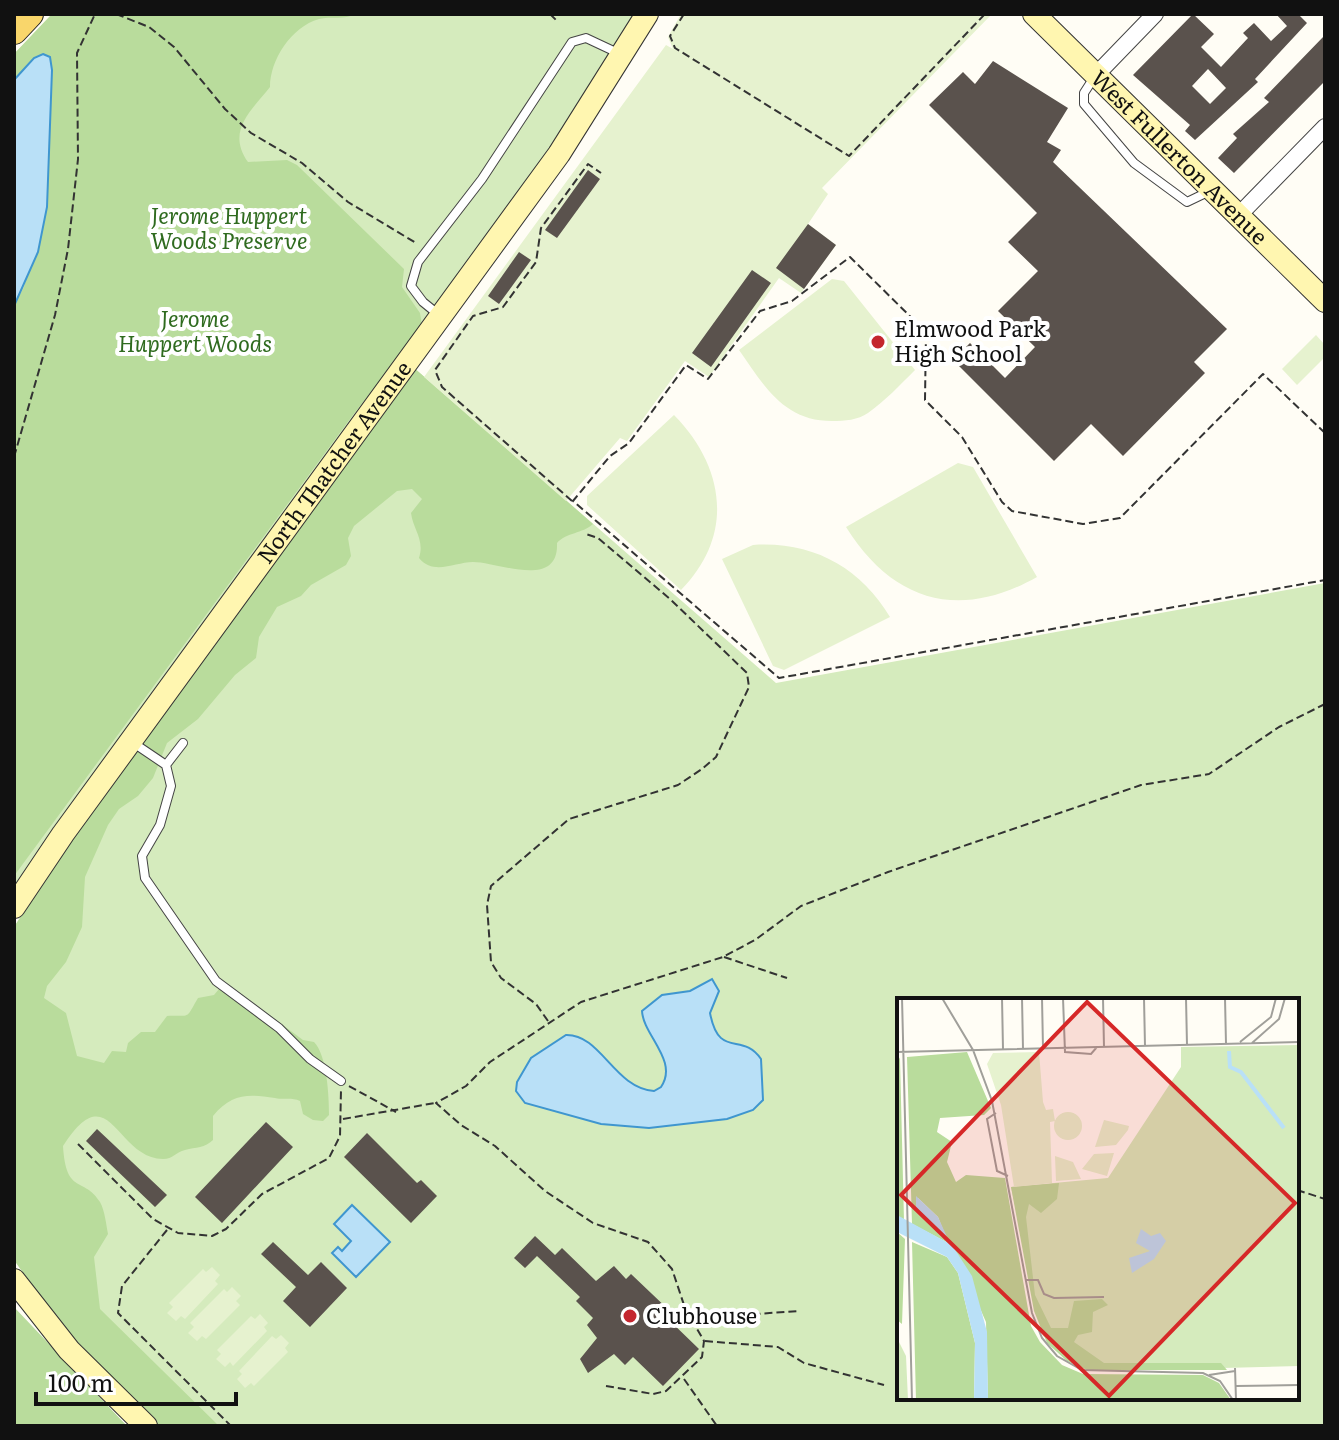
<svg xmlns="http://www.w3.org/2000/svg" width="1339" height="1440" font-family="Literata,serif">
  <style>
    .green { fill: #d5ebbd; fill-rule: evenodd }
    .forest { fill: #b9dc9c }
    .pitch { fill: #e6f2cf }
    .water { fill: #b9e0f7; stroke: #3f96cf; stroke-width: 2 }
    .building { fill: #5a524d; fill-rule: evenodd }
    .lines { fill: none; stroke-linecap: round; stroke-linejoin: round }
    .lane-casing { stroke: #444; stroke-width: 10 }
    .street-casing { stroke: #444; stroke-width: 18 }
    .secondary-casing { stroke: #333; stroke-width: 24 }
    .primary-casing { stroke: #222; stroke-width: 28 }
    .path { stroke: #333; stroke-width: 2; stroke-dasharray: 8 4; stroke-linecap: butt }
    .lane { stroke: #fff; stroke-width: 8 }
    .street { stroke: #fff; stroke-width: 16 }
    .secondary { stroke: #fff6b0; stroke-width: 22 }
    .primary { stroke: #f9d66b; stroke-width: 26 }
    .poi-dot { fill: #c4262e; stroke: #fff; stroke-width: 3 }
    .labels { text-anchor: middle; stroke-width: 8; stroke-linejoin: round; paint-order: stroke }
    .street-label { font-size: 22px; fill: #111; stroke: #fff }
    .park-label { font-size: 22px; font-style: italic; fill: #2f6b1f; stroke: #fff }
    .poi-label { font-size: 22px; fill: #111; stroke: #fff; text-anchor: start }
    .inset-river { fill: none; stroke: #b9e0f7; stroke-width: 4 }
    .inset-road { fill: none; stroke: #a09f9a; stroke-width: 2 }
    .view { fill: #d62828; fill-opacity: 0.15; stroke: #d62828; stroke-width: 4 }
    .inset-edge { fill: none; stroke: #111; stroke-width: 4 }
  </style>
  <rect width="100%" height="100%" fill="#fffdf5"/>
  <path class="green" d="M52 14H638L589 94 14 891V54Z
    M413 367 776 683 1325 583V1426H158L14 1260V927ZM899 1000H1297V1398H899Z"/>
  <path class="forest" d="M52 14H356C344 20 331 16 319 19 291 27 270 60 270 87 251 111 226 131 248 162L287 160 297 165 404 269 402 287 420 313 422 326 353 415 14 876V306L24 287 47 207 52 70 34 58 14 80V54Z
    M413 367 593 524C582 534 567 532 557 543 559 590 498 562 473 562 455 562 434 576 419 558 425 540 413 529 411 513L422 499 412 489 397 491 354 526 348 538 351 556 346 565 311 585 301 596 277 607 259 637 256 658 235 675 198 719 167 743 153 778 138 796 119 809 108 825 85 877 82 927 66 962 47 986 44 998 66 1013 77 1056 104 1063 112 1051 126 1052 128 1043 141 1032H155L167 1016C192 1015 185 1020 198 998L214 995 219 989 253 1003 303 1040 314 1042C327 1055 329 1096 329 1115L323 1121 313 1120 303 1114 300 1101C292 1097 284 1100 275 1098 248 1094 232 1093 213 1116V1140C205 1148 196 1147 185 1150 176 1152 173 1159 163 1159 115 1158 110 1073 63 1146 66 1196 84 1176 100 1202 105 1211 106 1224 108 1234L94 1257 100 1309 219 1426H158L68 1337 14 1260V927L45 878Z
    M14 1307 127 1426H14Z"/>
  <path class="pitch" d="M681 14H992L822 188 828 194 808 224 836 245 801 293 779 278 709 377 685 361 627 441 620 438 566 501 424 377 666 45 673 49 668 37Z
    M832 279 844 281 915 370C900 385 885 401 868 413 858 420 845 421 832 421 784 421 764 386 739 350Z
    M1316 335 1325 345V357L1297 385 1282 369Z
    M674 415C725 467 735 535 681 590L587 505V496Z
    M958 463 973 467 1037 577C959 621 893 602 846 527Z
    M753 545C812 541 860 567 890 617L784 670 773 666 722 559Z
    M212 1267 220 1275 215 1281 218 1284 185 1319 181 1316 176 1321 167 1313 173 1307 169 1303 203 1269 206 1272Z
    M232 1287 241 1296 236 1301 240 1305 206 1339 202 1336 197 1341 188 1333 194 1327 190 1323 224 1289 227 1292Z
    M260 1314 268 1323 264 1327 267 1331 233 1366 230 1362 225 1367 216 1359 221 1354 217 1350 251 1316 255 1319Z
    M281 1335 289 1343 285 1348 288 1352 254 1386 251 1383 245 1388 237 1379 242 1374 239 1371 272 1336 276 1339Z"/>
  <path class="water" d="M43 54 50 57 52 70 47 207 38 252 14 306V80L34 58Z
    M712 979 719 991 710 1013C719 1060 742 1031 761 1059L763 1100 753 1110 727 1119 649 1128 601 1124 525 1103 516 1091 517 1082 531 1058 566 1035C601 1034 614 1088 654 1091L661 1087C679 1061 643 1035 642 1011L662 995 690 991Z
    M352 1205 390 1242 356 1277 332 1253 338 1247 342 1251 351 1241 334 1224Z"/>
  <path class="building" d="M1193 14 1214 34 1201 47 1221 67 1248 38 1243 33 1254 23 1271 41 1287 26 1276 14H1298L1307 23 1255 79 1258 82 1195 140 1185 131 1190 125 1133 75ZM1208 69 1226 88 1210 104 1192 86Z
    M1325 35V81L1234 173 1218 158 1237 138 1233 134 1269 102 1264 98Z
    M993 61 1068 108 1047 142 1061 150 1053 162 1227 329 1194 362 1205 373 1123 456 1091 424 1054 461 953 360 970 343 1005 378 1035 347 998 311 1038 271 1008 242 1037 213 929 105 963 72 975 84Z
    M588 170 600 179 557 238 545 230Z
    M808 224 836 245 804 289 776 268Z
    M519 252 531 260 499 304 488 296Z
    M752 270 771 283 711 367 692 353Z
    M266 1122 293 1147 222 1223 195 1197Z
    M97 1129 167 1195 155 1207 86 1141Z
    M367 1133 417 1183 421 1180 437 1196 411 1223 344 1157Z
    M535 1236 555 1255 562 1248 596 1281 614 1266 626 1279 631 1274 672 1313 667 1318 699 1349 663 1386 633 1357 625 1365 614 1354 588 1373 580 1359 597 1338 587 1325 593 1318 576 1301 580 1297 537 1256 525 1268 514 1258Z
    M273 1242 308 1275 321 1262 347 1288 310 1327 283 1301 296 1287 261 1254Z"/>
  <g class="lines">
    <g class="lane-casing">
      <path id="lane" d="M1095 76 1084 93V104L1134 163 1187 202 1212 190
        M439 315 423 302 411 286 418 262 482 179 572 42 586 38 618 53
        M132 742 166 765 171 786 160 825 142 856 145 878 216 981 279 1028 310 1059 341 1081
        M166 765 183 743"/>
    </g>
    <g class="street-casing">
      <path id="street" d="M1096 75 1155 14
        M1238 216 1325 127"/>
    </g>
    <g class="secondary-casing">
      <g id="secondary">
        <path id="s1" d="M1034 14 1325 301"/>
        <path id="s2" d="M14 907 63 834 559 154 647 14"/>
        <path d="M14 1280 69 1350 146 1426"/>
      </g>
    </g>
    <g class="primary-casing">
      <path id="primary" d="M14 31 30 14"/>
    </g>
    <path class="path" d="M116 14 149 27 174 47 225 109 251 133 302 163 348 202 416 243
      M550 14 557 21
      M684 14 670 36 675 48 849 156 985 14
      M1325 433 1263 374 1120 518 1083 524 1012 511 1002 502 962 437 925 400 926 332 850 257 792 301 760 311 708 379 686 365 629 443 610 456 573 501 779 678 1325 580
      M14 457 55 315 68 249 78 159 77 53 95 14
      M572 501 442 387 435 370 473 316 503 307 536 262 541 228 588 164 601 173
      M724 957 787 978
      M548 1021 536 1004 501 978 491 962 487 905 491 886 569 819 678 785 702 769 716 757 749 687 747 673 670 599 598 538 586 534
      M349 1086 396 1112
      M343 1119 435 1103
      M78 1144 153 1219 178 1233 212 1236 226 1229 262 1194 329 1158 340 1136 341 1090
      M1297 1190 1325 1199
      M167 1230 122 1286 118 1313 231 1426
      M696 1324 719 1311 756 1314 799 1311
      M705 1341 778 1347 804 1363 884 1385
      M684 1379 717 1426
      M606 1386 653 1394 666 1391 702 1357 704 1341 685 1308 672 1269 648 1242 593 1223 545 1191 495 1146 461 1125 436 1103 466 1086 490 1062 581 1002 723 957 755 940 801 906 888 872 1141 785 1209 774 1279 727 1325 704"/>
    <use href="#lane" class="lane"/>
    <use href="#street" class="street"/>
    <use href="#secondary" class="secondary"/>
    <use href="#primary" class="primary"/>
  </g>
  <g class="poi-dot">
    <circle cx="878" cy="342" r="8"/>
    <circle cx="630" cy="1316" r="8"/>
  </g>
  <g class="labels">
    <g class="street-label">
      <text dy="8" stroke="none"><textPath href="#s1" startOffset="204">West Fullerton Avenue</textPath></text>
      <text dy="8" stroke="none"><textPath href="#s2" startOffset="548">North Thatcher Avenue</textPath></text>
    </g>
    <g class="park-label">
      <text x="229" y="224">Jerome Huppert<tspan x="229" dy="25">Woods Preserve</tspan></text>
      <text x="195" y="327">Jerome<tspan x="195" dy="25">Huppert Woods</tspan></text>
    </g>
    <g class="poi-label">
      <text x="894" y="337">Elmwood Park<tspan x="894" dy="25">High School</tspan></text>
      <text x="646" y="1324">Clubhouse</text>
    </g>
  </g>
  <g transform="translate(897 998)">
    <rect width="402" height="402" fill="#fffdf5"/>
    <path d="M402 47V368L206 373 146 338 114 189 211 180 284 69V49ZM0 340 9 358 11 402H0Z" fill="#d5ebbd"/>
    <path d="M70 54 94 110 87 117 43 120 40 134 55 144 50 164 59 184 69 177 108 180 134 328 143 344 165 367 186 376 306 377 322 385 334 402H91L89 324 55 247 15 226 10 59ZM21 200 41 219 49 239 19 212ZM0 56 3 61 7 223 0 217ZM162 185 160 201 144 215 132 206 129 219 138 297 154 330H171L177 303 205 301 211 307 196 314 195 334 181 337 177 344 207 365H324L330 372H190L170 363 150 345 137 313 114 189ZM0 234 8 241 5 326 0 322ZM15 244 50 259 61 275 78 345 77 402H19Z" fill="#b9dc9c" fill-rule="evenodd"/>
    <path d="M142 54 146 104 149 112 156 111 158 123 153 124 155 185 117 189 104 107 90 66 96 55ZM157 128a14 14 0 1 1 28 0a14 14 0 1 1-28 0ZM207 122 232 128 231 132 219 147 198 149ZM217 155 210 178 185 171 197 156ZM158 158 176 164 184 181 159 183Z" fill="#e6f2cf"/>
    <path d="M19 198 41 219 50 239 19 212ZM0 217 55 247 75 278 90 334 91 402H77L78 345 61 275 50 259 0 234ZM244 231 254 238 263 235 269 243 257 261 235 275 232 260 253 253 239 245Z" fill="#b9e0f7"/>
    <path class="inset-river" d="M332 53 333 69 344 74 387 130"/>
    <path class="inset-road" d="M5 0 15 402M45 0 76 52 95 103 135 315 145 340 160 358 185 372 306 375 323 383 336 402M105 0 106 51M125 0 126 51M145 0 146 50M166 0 168 54 194 56 200 49M206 0 207 49M247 0 248 48M289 0 290 47M328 0 329 46M343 44 374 19 379 0M355 45 382 21 388 0M0 54 402 44M99 115 90 121 100 173 111 178M129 282H141L147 296 157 300 207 299M338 370 339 402M312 377 338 373M339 388 402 387"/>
    <path class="view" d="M190 4 398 205 212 398 4 197Z"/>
    <rect width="402" height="402" class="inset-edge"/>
  </g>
  <rect width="1339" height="1440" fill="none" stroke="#111111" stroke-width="32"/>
  <path d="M36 1392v12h200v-12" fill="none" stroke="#111111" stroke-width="4"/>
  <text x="48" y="1392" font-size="24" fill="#111111" stroke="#ffffff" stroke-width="6" paint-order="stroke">100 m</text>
</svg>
